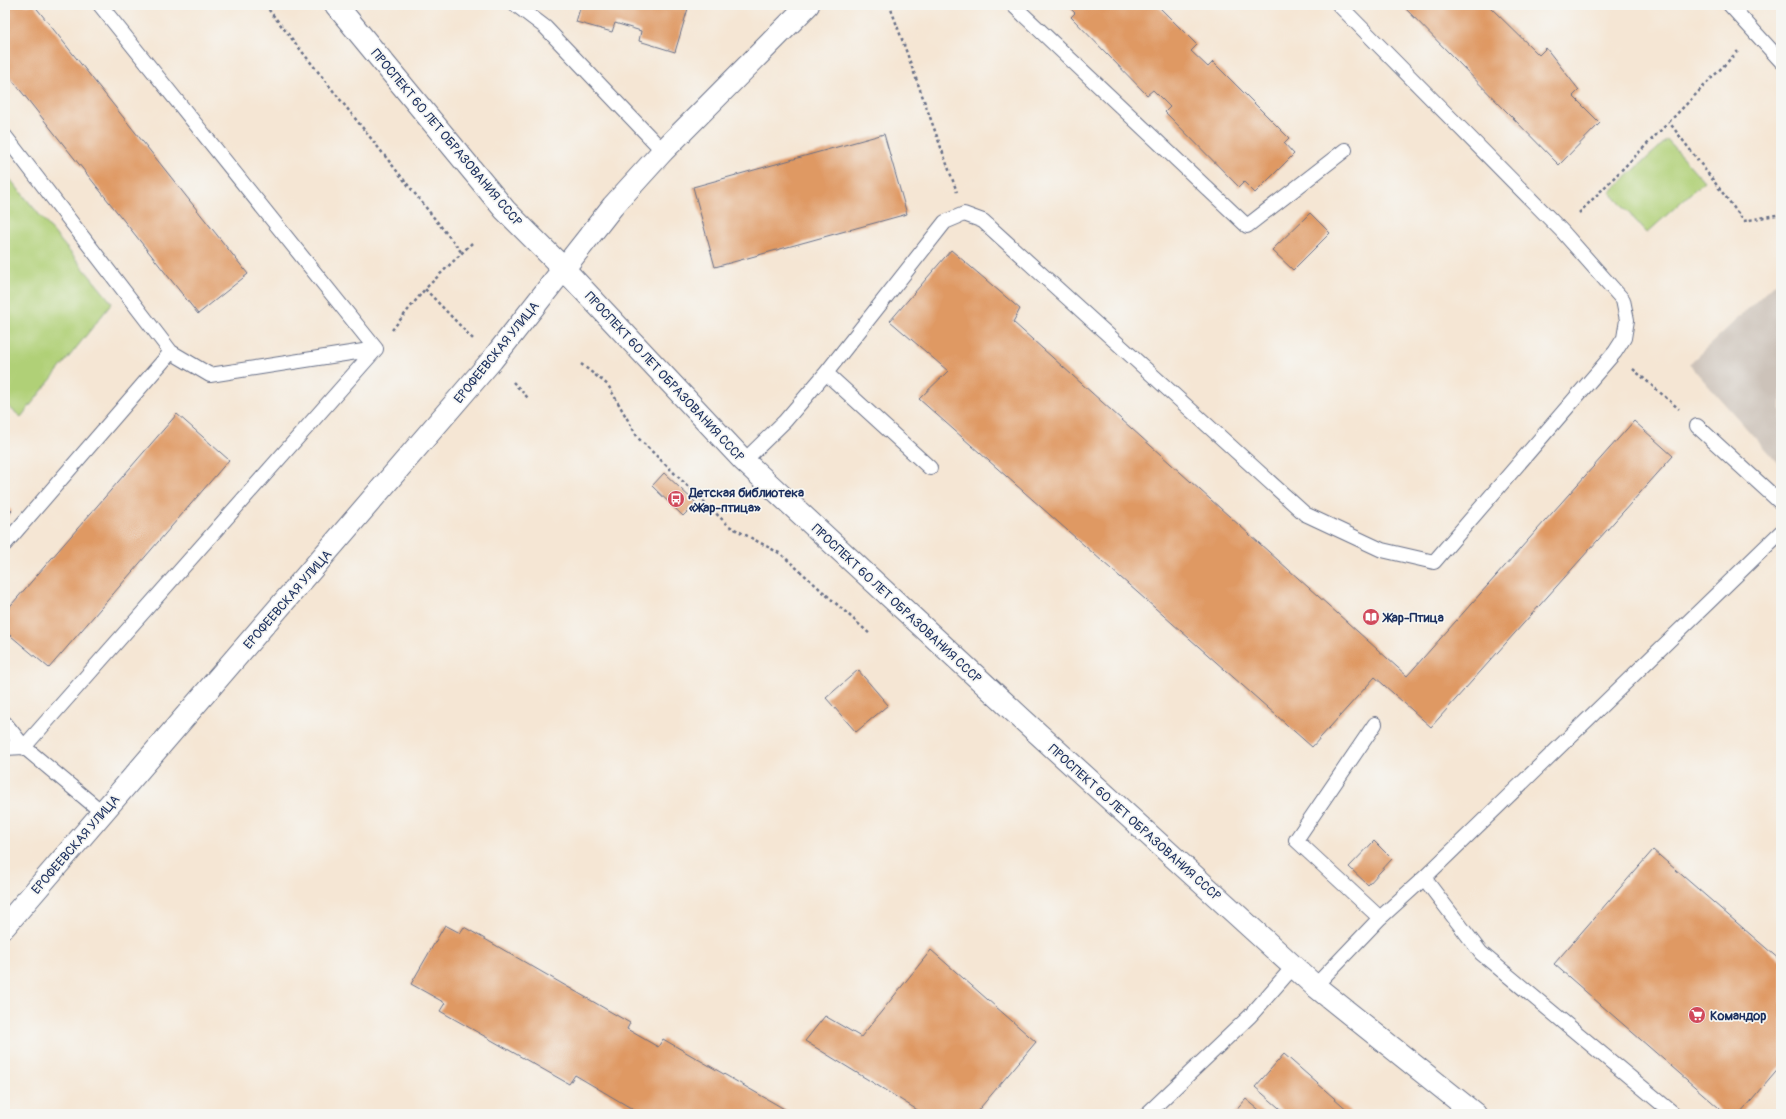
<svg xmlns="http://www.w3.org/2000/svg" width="1786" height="1119" font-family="Pangolin,sans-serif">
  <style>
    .industrial { fill: #ccc2b9 }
    .green { fill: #b0d077; stroke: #66806a }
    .building { fill: #df9963 }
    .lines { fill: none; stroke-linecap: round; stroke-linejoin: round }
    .service-casing { stroke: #676f87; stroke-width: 16 }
    .minor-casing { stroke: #676f87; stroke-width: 24 }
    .secondary-casing { stroke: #676f87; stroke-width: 24 }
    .path { stroke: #676f87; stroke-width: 2.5; stroke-dasharray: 3 3; stroke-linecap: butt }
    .service { stroke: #fff; stroke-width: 14 }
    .minor { stroke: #fff; stroke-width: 22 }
    .secondary { stroke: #fff; stroke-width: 22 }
    .labels { text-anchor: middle; stroke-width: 3.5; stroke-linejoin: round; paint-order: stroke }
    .street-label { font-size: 13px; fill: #1b2f5e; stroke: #f6f6f2 }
    .poi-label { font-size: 13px; font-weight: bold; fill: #1b2f5e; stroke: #f6f6f2; text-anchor: start }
  </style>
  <rect width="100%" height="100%" fill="#f6f6f2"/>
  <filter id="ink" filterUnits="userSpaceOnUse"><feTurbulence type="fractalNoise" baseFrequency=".025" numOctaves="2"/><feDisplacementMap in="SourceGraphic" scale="8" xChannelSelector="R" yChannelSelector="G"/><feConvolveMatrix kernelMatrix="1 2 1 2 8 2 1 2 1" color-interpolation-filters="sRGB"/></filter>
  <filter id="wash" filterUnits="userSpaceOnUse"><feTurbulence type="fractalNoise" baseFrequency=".012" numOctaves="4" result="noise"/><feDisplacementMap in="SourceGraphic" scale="16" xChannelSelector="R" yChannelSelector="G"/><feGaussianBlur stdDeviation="0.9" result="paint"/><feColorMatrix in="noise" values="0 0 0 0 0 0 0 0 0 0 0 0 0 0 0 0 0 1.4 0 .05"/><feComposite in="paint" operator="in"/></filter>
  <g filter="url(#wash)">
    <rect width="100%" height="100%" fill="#f5e6d4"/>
    <path class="industrial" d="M1781 278V467L1689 364Z"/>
    <path class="green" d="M1667 140 1704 181 1647 233 1610 192Z
      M5 173 112 303 21 417 5 404Z"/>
    <g id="blocks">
      <path class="building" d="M5 5H34L248 274 198 314 5 71Z
        M581 5H689L675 52 639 41 641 31 615 23 612 32 576 22Z
        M1067 5H1157L1197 45 1191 51 1208 67 1213 62 1289 138 1284 143 1294 154 1255 193 1244 182 1239 187 1165 112 1170 107 1153 90 1147 95 1071 17 1075 13Z
        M1402 5H1488L1539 55 1546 48 1579 90 1573 96 1600 123 1559 165Z
        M1774 5H1781V12Z
        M884 134 907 214 715 267 693 187Z
        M1310 213 1330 233 1293 270 1272 250Z
        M951 250 1020 309 1013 322 1407 676 1634 421 1673 456 1431 727 1375 677 1312 747 919 399 948 371 890 321Z
        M177 414 229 460 49 668 5 631V612Z
        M664 473 696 503 683 516 652 486Z
        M5 505 12 511 5 519Z
        M858 670 888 705 856 732 826 698Z
        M1374 841 1392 859 1368 885 1349 867Z
        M1653 850 1781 961V1066L1740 1114H1726L1554 964Z
        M445 925 460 933 464 927 630 1023 627 1029 658 1047 663 1039 793 1114H641L575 1075 569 1084 440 1011 445 1003 411 984Z
        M931 950 1036 1042 975 1114H924L805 1041 825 1016 861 1037Z
        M1284 1054 1350 1112 1348 1114H1286L1255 1087Z
        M1246 1099 1264 1114H1233Z"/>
    </g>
  </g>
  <g filter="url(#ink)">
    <use href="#blocks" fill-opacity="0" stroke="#676f87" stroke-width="1"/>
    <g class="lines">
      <g class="service-casing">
        <path id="service" d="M516 5 545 27 663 151
          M1013 5 1247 226 1345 150
          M1730 5 1781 61
          M5 136 171 352 5 544
          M171 352 210 375 376 349
          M826 373 930 468
          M1697 426 1781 503
          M744 461 785 421 826 373 945 222 964 214 983 221 1305 514 1382 550 1434 562 1615 352 1624 338 1627 320 1623 300 1562 231 1339 5
          M5 723 24 747 376 349 100 5
          M1375 724 1296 840 1380 918
          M5 748 24 747 103 813
          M1424 878 1481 953 1674 1114
          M1315 986 1380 918 1424 878 1781 532
          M1147 1114 1250 1016 1294 966"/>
      </g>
      <g class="minor-casing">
        <path id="minor" d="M5 926 492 360 613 206 663 151 808 5"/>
      </g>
      <g class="secondary-casing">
        <path id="secondary" d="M336 5 505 210 563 268 744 461 1022 719 1315 986 1475 1114"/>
      </g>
      <path class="path" d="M265 5 462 253
        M888 5 891 9 957 192
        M1669 122 1739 50
        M1579 213 1669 122 1744 221 1781 214
        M472 243 425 289 473 339
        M392 330 425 289
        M581 364 608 385 638 438 729 526 781 554 871 635
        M1633 369 1679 409
        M513 382 529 399"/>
      <use href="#service" class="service"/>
      <use href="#minor" class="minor"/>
      <use href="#secondary" class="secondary"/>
    </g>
  </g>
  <defs>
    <g id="bus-disc" transform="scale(0.9)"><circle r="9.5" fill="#d1495b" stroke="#f6f6f2"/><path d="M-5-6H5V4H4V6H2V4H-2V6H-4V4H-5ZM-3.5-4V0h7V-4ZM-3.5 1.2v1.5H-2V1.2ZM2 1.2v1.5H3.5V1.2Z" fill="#fff"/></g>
    <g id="library-disc" transform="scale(0.9)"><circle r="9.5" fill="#d1495b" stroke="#f6f6f2"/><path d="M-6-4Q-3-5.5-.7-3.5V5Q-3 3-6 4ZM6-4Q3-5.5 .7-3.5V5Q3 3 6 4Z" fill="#fff"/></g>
    <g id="supermarket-disc" transform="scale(0.9)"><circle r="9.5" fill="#d1495b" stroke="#f6f6f2"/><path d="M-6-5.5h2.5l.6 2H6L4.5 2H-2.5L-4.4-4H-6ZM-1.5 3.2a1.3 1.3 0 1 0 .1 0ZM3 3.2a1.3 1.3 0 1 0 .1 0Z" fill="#fff"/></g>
  </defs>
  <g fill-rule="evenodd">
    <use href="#bus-disc" x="676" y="499"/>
    <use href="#library-disc" x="1371" y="617"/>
    <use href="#supermarket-disc" x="1697" y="1015"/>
  </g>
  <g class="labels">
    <g class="street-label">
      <text transform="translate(447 137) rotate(50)" y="5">ПРОСПЕКТ 60 ЛЕТ ОБРАЗОВАНИЯ СССР</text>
      <text transform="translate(496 352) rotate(-51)" y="5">ЕРОФЕЕВСКАЯ УЛИЦА</text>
      <text transform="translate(665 376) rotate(47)" y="5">ПРОСПЕКТ 60 ЛЕТ ОБРАЗОВАНИЯ СССР</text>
      <text transform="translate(287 599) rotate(-49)" y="5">ЕРОФЕЕВСКАЯ УЛИЦА</text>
      <text transform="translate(897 603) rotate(43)" y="5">ПРОСПЕКТ 60 ЛЕТ ОБРАЗОВАНИЯ СССР</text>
      <text transform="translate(1135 822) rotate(42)" y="5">ПРОСПЕКТ 60 ЛЕТ ОБРАЗОВАНИЯ СССР</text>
      <text transform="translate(75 844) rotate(-49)" y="5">ЕРОФЕЕВСКАЯ УЛИЦА</text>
    </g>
    <g class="poi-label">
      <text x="689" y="497">Детская библиотека<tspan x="689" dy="15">«Жар-птица»</tspan></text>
      <text x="1384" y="622">Жар-Птица</text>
      <text x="1710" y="1020">Командор</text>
    </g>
  </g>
  <rect width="1786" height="1119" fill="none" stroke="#f6f6f2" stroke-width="20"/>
</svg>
